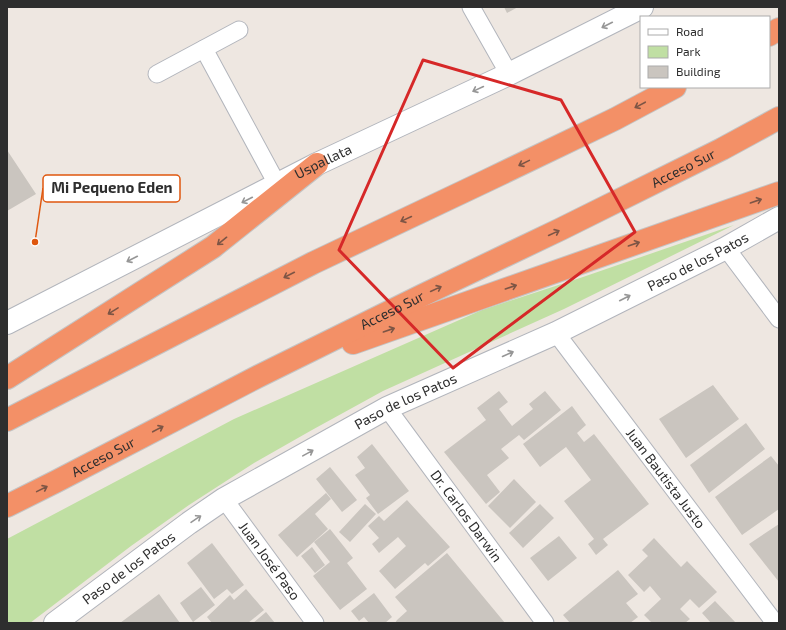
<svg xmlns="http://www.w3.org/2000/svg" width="786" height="630" font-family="'Exo 2',sans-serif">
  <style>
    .green { fill: #c0dfa3 }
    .building { fill: #cac5bf }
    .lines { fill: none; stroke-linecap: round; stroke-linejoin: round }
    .minor-casing { stroke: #b2b5bc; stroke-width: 19 }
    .tertiary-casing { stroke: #b2b5bc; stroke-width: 24 }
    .motorway-casing { stroke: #c4c4c4; stroke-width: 24 }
    .minor { stroke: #fff; stroke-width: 17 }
    .tertiary { stroke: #fff; stroke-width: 22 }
    .motorway { stroke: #f39067; stroke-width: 22 }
    .oneway { stroke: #969696 }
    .oneway2 { stroke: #7d5545 }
    .marked { fill: none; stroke: #d62828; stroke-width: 3; stroke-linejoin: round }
    .labels { text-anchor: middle; stroke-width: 4; stroke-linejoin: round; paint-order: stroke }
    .street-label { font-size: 14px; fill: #2e2e2e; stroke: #fff }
    .leader { fill: none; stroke: #df570e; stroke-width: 1.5 }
    .callout-dot { fill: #df570e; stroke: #fff; stroke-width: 1.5 }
    .callout { fill: #fff; stroke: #df570e; stroke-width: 1.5 }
    .callout-label { font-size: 15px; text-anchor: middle; font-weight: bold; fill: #2e2e2e }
  </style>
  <rect width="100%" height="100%" fill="#eee7e1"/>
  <path class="green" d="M734 225 564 309 383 391 312 430 254 463 189 505 131 546 30 623H7V539L234 419 482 310 583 277Z"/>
  <path class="building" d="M504 7H518L507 13Z
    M7 150 36 194 7 211Z
    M713 385 739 419 686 458 659 419Z
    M499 391 508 402 499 409 512 426 533 409 529 404 545 391 561 410 524 440 519 435 501 449 509 458 487 475 500 492 486 504 444 452 486 420 477 408Z
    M572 406 586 425 577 433 584 442 594 434 649 504 603 539 608 545 596 555 588 544 594 539 564 501 591 480 566 447 540 467 523 444Z
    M746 423 765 449 709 493 690 465Z
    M372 444 409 491 378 514 366 498 370 495 355 475 365 468 357 457Z
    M771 456 779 466V509L742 535 715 497Z
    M330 467 357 500 342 512 316 479Z
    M514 479 536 502 510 528 488 506Z
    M326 493 331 499 315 514 328 529 297 557 278 535Z
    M407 500 450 547 428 566 425 563 395 589 379 571 406 546 398 537 379 553 372 544 379 538 368 526 379 516 384 521Z
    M365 504 376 514 350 542 339 532Z
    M540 504 554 518 523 548 509 533Z
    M779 524V582L749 544Z
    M330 529 353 558 347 563 367 589 340 610 313 576 330 562 314 542Z
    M559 536 577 558 548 581 530 558Z
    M654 538 681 567 687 561 717 592 699 608 690 599 680 609 690 619 685 623H652L644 615 661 599 650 586 644 592 628 575 648 556 642 550Z
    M212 543 244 585 232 594 227 589 214 599 187 563Z
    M312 547 325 565 315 573 301 556Z
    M447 553 505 623H395L397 620 407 611 395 597Z
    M618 570 638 594 626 603 638 617 630 623H570L563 615Z
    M201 587 215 605 193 622 180 603Z
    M246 589 264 610 248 623H212L207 617 230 595 234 600Z
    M374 593 392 617 385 623H369L364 617 359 621 351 611Z
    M159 594 180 623H120Z
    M715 601 736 623H711L702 613Z
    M266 612 275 623H253Z"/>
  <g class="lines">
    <g class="minor-casing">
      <g id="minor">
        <path d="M471 7 509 74"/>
        <path d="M204 49 277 184"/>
        <path d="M157 74 239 30"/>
        <path d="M726 248 779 319"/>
        <path id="s1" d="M556 333 775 623"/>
        <path id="s2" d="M387 408 545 623"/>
        <path id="s3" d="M224 499 315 623"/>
      </g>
    </g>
    <g class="tertiary-casing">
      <g id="tertiary">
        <path id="s4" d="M7 323 317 164 509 74 642 7"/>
        <path id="s5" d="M55 623 189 523 224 499 387 408 556 333 726 248 779 218"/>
      </g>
    </g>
    <g class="motorway-casing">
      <g id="motorway">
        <path d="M769 35 779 29"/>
        <path d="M353 343 779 193"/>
        <path d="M7 378 213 247 317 164"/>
        <path d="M7 420 313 263 488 180 615 119 675 87"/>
        <path id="s6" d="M7 506 57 481 259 376 423 295 561 229 722 149 779 118"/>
      </g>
    </g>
    <use href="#minor" class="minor"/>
    <use href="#tertiary" class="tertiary"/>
    <use href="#motorway" class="motorway"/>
  </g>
  <defs><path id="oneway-shaft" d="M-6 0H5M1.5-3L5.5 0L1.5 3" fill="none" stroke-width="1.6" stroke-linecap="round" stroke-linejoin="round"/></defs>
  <g class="oneway">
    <use href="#oneway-shaft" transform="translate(607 25) rotate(153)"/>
    <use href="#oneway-shaft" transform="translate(478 89) rotate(155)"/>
    <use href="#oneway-shaft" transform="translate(247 200) rotate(153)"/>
    <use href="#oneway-shaft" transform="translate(132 259) rotate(153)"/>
    <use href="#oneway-shaft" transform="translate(625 298) rotate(-27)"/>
    <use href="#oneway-shaft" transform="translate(508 354) rotate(-24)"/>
    <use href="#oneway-shaft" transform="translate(308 453) rotate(-29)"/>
    <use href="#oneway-shaft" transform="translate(196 519) rotate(-34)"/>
  </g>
  <g class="oneway2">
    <use href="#oneway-shaft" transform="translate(640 105) rotate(152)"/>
    <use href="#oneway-shaft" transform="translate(524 163) rotate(154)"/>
    <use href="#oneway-shaft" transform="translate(756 201) rotate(-19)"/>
    <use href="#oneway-shaft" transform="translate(406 219) rotate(155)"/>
    <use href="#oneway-shaft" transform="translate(554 233) rotate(-25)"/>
    <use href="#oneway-shaft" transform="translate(222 241) rotate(141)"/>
    <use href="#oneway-shaft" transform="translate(634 244) rotate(-19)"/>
    <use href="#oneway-shaft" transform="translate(289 275) rotate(153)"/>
    <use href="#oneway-shaft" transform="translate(511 287) rotate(-19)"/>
    <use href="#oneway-shaft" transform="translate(436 289) rotate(-25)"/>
    <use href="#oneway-shaft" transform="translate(113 311) rotate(148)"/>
    <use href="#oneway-shaft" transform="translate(389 330) rotate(-19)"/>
    <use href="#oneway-shaft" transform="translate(158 429) rotate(-28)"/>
    <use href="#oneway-shaft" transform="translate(42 489) rotate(-26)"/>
  </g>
  <path class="marked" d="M423 60 561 100 635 232 453 368 339 250Z"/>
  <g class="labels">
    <g class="street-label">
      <text dy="5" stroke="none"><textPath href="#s4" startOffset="355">Uspallata</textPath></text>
      <text dy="5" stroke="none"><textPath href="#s6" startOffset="756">Acceso Sur</textPath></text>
      <text dy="5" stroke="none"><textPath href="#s5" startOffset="740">Paso de los Patos</textPath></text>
      <text dy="5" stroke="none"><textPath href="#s6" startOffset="432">Acceso Sur</textPath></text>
      <text dy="5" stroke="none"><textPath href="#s5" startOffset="416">Paso de los Patos</textPath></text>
      <text dy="5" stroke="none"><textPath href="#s6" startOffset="108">Acceso Sur</textPath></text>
      <text dy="5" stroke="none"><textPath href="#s1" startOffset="182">Juan Bautista Justo</textPath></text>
      <text dy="5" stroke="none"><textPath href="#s2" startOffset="134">Dr. Carlos Darwin</textPath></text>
      <text dy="5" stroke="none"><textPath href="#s3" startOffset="77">Juan José Paso</textPath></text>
      <text dy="5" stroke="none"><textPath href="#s5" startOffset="92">Paso de los Patos</textPath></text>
    </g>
  </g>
  <path class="leader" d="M35 242L43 188"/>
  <circle class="callout-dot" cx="35" cy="242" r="4"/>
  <rect class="callout" x="43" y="175" width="137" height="27" rx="4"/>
  <g class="callout-label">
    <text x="112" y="193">Mi Pequeno Eden</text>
  </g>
  <rect width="786" height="630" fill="none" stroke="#2e2e2e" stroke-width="16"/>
  <rect x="640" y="16" width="130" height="72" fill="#ffffff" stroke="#ababab"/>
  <rect x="648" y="29" width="20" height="6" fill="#ffffff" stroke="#ababab"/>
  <text x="676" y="36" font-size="12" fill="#2e2e2e">Road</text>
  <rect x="648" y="46" width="20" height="12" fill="#c0dfa3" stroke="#ababab"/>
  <text x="676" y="56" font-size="12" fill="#2e2e2e">Park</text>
  <rect x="648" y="66" width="20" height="12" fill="#cac5bf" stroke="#ababab"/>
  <text x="676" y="76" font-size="12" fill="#2e2e2e">Building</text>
</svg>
